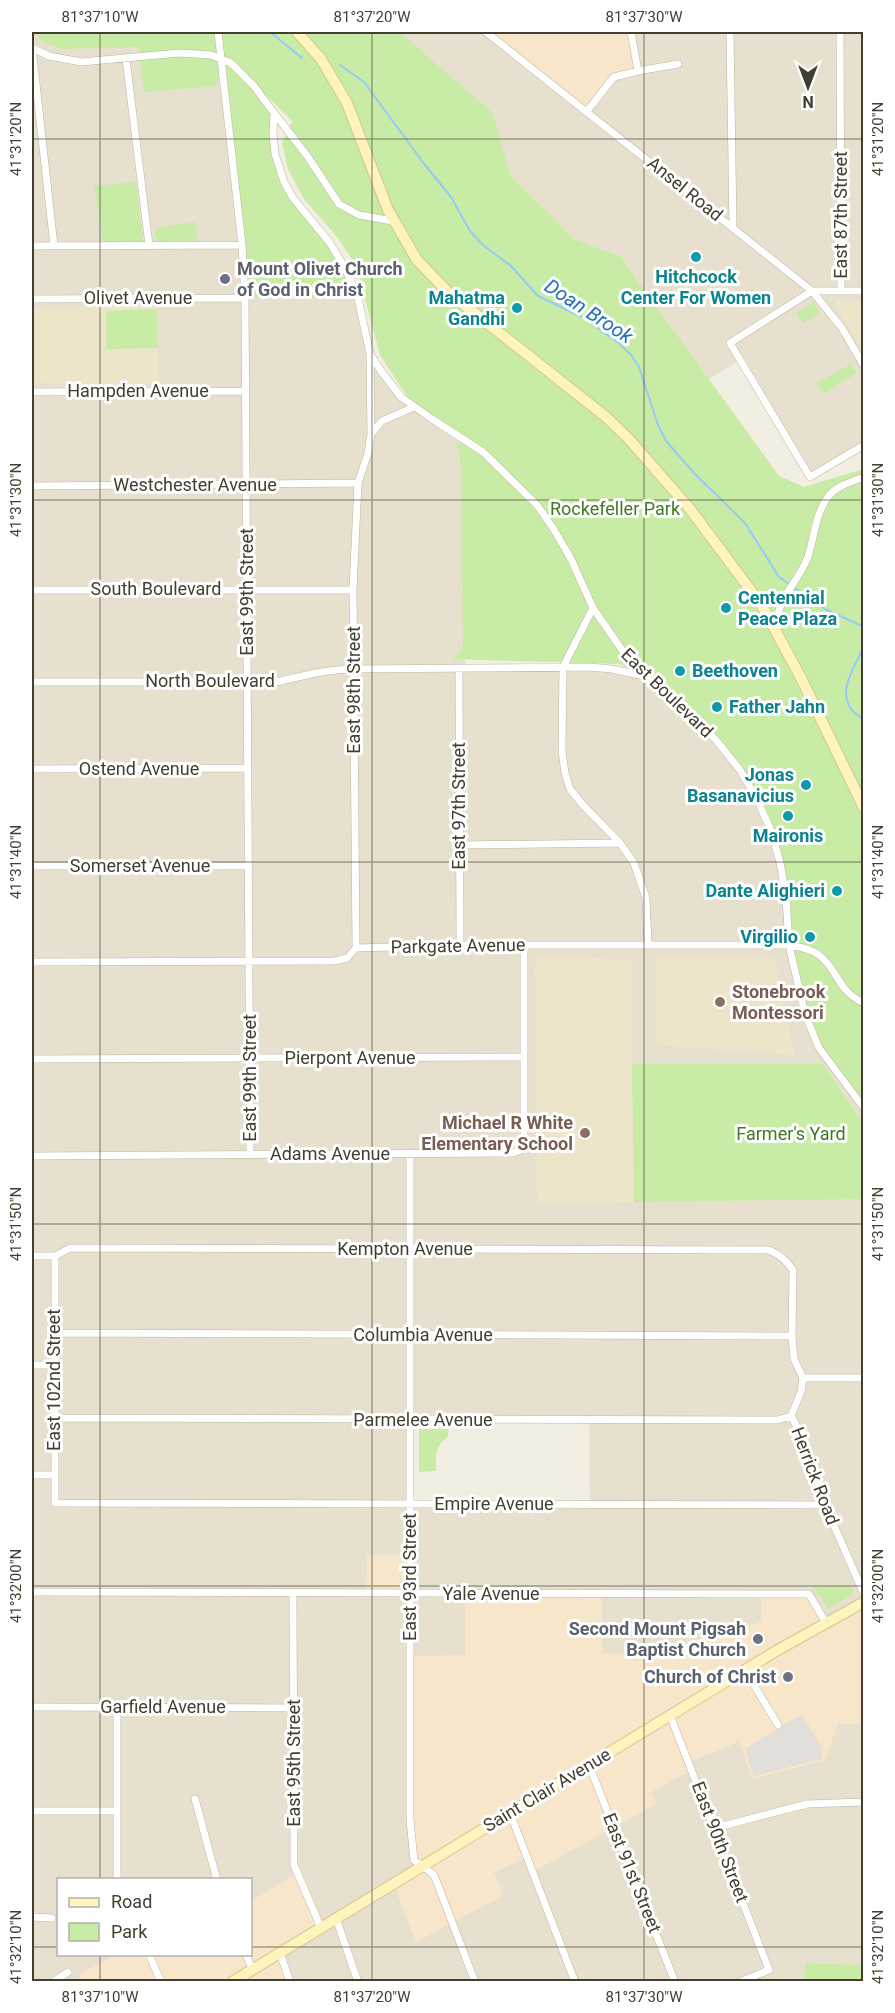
<svg xmlns="http://www.w3.org/2000/svg" width="895" height="2013" font-family="Roboto,sans-serif">
  <style>
    .residential { fill: #e7e0ce; fill-rule: evenodd }
    .commercial { fill: #f7e6c9 }
    .education { fill: #ede5c9 }
    .green { fill: #c8eba5 }
    .parking { fill: #e2dfda }
    .lines { fill: none; stroke-linecap: round; stroke-linejoin: round }
    .stream { stroke: #96caf6; stroke-width: 2 }
    .minor-casing { stroke: #beb6a3; stroke-width: 8 }
    .secondary-casing { stroke: #d7c78c; stroke-width: 12 }
    .minor { stroke: #fff; stroke-width: 7 }
    .secondary { stroke: #fff3be; stroke-width: 10 }
    .ticks { fill: none; stroke: #443d31; stroke-width: 1.5; stroke-opacity: 0.45 }
    .culture-dot { fill: #0f9aa8; stroke: #fff; stroke-width: 2 }
    .worship-dot { fill: #6b7280; stroke: #fff; stroke-width: 2 }
    .education-dot { fill: #8d6e63; stroke: #fff; stroke-width: 2 }
    .labels { text-anchor: middle; stroke-width: 6; stroke-linejoin: round; paint-order: stroke }
    .street-label { font-size: 18px; fill: #443d31; stroke: #fff }
    .worship-label { font-size: 18px; font-weight: bold; fill: #5b616d; stroke: #fff; text-anchor: end }
    .culture-label { font-size: 18px; font-weight: bold; fill: #0d838f; stroke: #fff; text-anchor: end }
    .park-label { font-size: 18px; fill: #3e7a21; stroke: #fff }
    .education-label { font-size: 18px; font-weight: bold; fill: #785e54; stroke: #fff; text-anchor: start }
    .water-label { font-size: 20px; font-style: italic; fill: #2271b8; stroke: #fff }
    .neatline { fill: none; stroke: #443d31; stroke-width: 2 }
    .ticks-label { font-size: 15px; text-anchor: middle; fill: #443d31 }
  </style>
  <rect width="100%" height="100%" fill="#f2eee1"/>
  <path class="residential" d="M32 32H218L242 245 358 298 370 354 393 388 462 437 465 667H589L644 676 729 755 771 831 811 1032 863 1108V1602L826 1623 761 1595V1622L662 1653 602 1654V1594L465 1656H411L423 1867 394 1884 416 1942 503 1895 494 1872 527 1857 614 1827 656 1804 651 1792 692 1770 689 1762 740 1741 752 1779 838 1724H863V1965L805 1963 804 1982 290 1981 280 1953 297 1873 251 1902 250 1880H58V1954L116 1955 79 1975 83 1981 32 1982ZM411 1420H589L590 1504H411Z
    M400 32H863V445L810 477 740 360 709 379 620 256 575 241 510 175 493 113Z"/>
  <path class="commercial" d="M486 32H631L638 71 614 77 587 111Z
    M367 1555H410V1594H366Z
    M465 1594H602V1654L662 1653 761 1622V1595L809 1594 826 1623 863 1602V1724H838L825 1760 752 1779 740 1741 689 1761 692 1770 651 1792 656 1804 533 1872 526 1857 494 1872 503 1895 416 1942 394 1884 422 1867 414 1860 410 1656 465 1655Z
    M297 1873 321 1928 280 1953 290 1981 83 1982 79 1975 116 1955H149L151 1957 156 1954H250L251 1902Z"/>
  <path class="education" d="M863 299H864L863 352 835 306 836 300Z
    M157 306 159 384 32 383V307Z
    M535 955 631 960 634 1202 537 1203Z
    M657 955 774 958 795 1055 656 1045Z"/>
  <path class="green" d="M32 32H400L493 113 510 175 575 240 620 256 779 476 804 487 863 469V1112C839 1077 811 1038 800 997L780 862 758 801 716 740 644 676 620 664 452 659 459 654 463 645 461 471 460 456 455 441 461 445 462 438 414 407 380 355 356 265 337 237 304 199 288 169 282 143 292 121 246 76 274 113 273 134 284 182 330 243 358 298H245L222 69 216 86 144 92 139 47 63 49 43 42 42 39Z
    M136 182 143 242H103L94 186Z
    M195 222 198 242H157L155 228Z
    M814 303 820 313 803 323 796 313Z
    M157 309 158 348 106 349V311Z
    M851 364 857 373 823 394 816 383Z
    M632 1064H823L863 1123V1199L634 1202Z
    M419 1429H448V1437C434 1446 436 1456 436 1471L419 1472Z
    M851 1586 854 1593 828 1609 820 1596 811 1587Z
    M805 1963 863 1965V1981H804Z"/>
  <path class="parking" d="M802 1714 822 1748V1759L754 1776 745 1749Z"/>
  <g class="lines">
    <path class="stream" d="M270 32 302 58
      M340 65 364 82 425 165 451 197 470 231 483 245 511 266 538 296 584 318 620 344 631 355 639 367 658 425 666 441 694 473 745 523 779 577 825 609 864 627
      M864 647C853 669 830 702 864 719"/>
    <g class="minor-casing">
      <path id="minor" d="M218 32 242 245 245 298 250 1154
        M486 32 812 291 842 328 864 366
        M631 32 638 71
        M730 32 733 228
        M840 32 841 291
        M32 48 49 56 81 62 179 53 211 55 231 63 254 86 274 113 273 134 275 154 284 182 293 198 330 243 346 270 358 298 370 354 381 371 401 397 432 419 483 452 537 505 553 528 571 559 593 608 629 660 644 676 682 707 716 740 740 770 758 801 771 831 780 862 786 897 789 945 805 1014 819 1048 864 1108
        M32 48 54 246
        M126 59 149 245
        M587 111 614 77 638 71 678 64
        M274 113 308 157 339 204 359 215 393 221
        M32 246 242 245
        M864 291H812L730 343 810 477 864 445
        M32 299 245 298
        M32 392 245 391
        M371 434 382 421 414 407
        M32 486 358 483
        M32 590H353
        M756 597H783
        M593 608 563 667 562 751 565 773 570 789 582 804 620 843 634 863 646 898 648 945
        M777 630C775 598 797 585 807 559 815 538 814 516 828 497 836 486 851 482 864 477
        M459 668 460 945
        M32 682H276C303 676 327 669 355 669L589 667 612 669 644 676
        M32 769 247 768
        M460 845 620 843
        M32 866H248
        M356 948 353 590 358 483 368 453 371 434 370 356
        M32 962 335 961 347 958 356 948 460 945H789C800 947 811 949 820 956 839 971 837 991 864 1003
        M32 1059 524 1057
        M410 1154V1820L414 1860 433 1874 436 1880 475 1982
        M32 1156 513 1153 521 1150 524 1142V945
        M32 1256H55L70 1248 769 1250C780 1255 786 1260 793 1270L792 1336 794 1359 803 1378 801 1392 791 1416
        M55 1256V1503L825 1505
        M54 1333 792 1336
        M32 1365H54
        M803 1378H864
        M791 1416 800 1432 825 1505 864 1594
        M54 1418 777 1420 791 1416
        M32 1475H54
        M32 1592 809 1594 826 1623
        M293 1593 294 1865 321 1928
        M745 1670 778 1725
        M32 1707 294 1708
        M117 1707V1880
        M670 1715 769 1970 740 1982
        M589 1765 675 1982
        M195 1799 217 1880
        M32 1811H116
        M510 1813 575 1982
        M715 1828 807 1804 864 1802
        M32 1917 52 1918
        M336 1918 358 1982
        M280 1953 290 1982
        M149 1954 161 1982
        M246 1954 252 1969
        M53 1982 68 1972"/>
    </g>
    <g class="secondary-casing">
      <path id="secondary" d="M297 32 321 59 347 103 388 210 417 260 448 292 606 417 628 438 690 509 761 604 801 678 864 808
        M232 1982 776 1651 864 1602"/>
    </g>
    <use href="#minor" class="minor"/>
    <use href="#secondary" class="secondary"/>
  </g>
  <path class="ticks" d="M100 32V1880M372 32V1982M644 32V1982M32 139H864M32 500H864M32 862H864M32 1224H864M32 1586H864M32 1947H58M250 1947H864M100 1954V1982"/>
  <g class="culture-dot">
    <circle cx="696" cy="257" r="6"/>
    <circle cx="517" cy="308" r="6"/>
    <circle cx="726" cy="608" r="6"/>
    <circle cx="680" cy="671" r="6"/>
    <circle cx="717" cy="707" r="6"/>
    <circle cx="806" cy="785" r="6"/>
    <circle cx="788" cy="816" r="6"/>
    <circle cx="837" cy="891" r="6"/>
    <circle cx="810" cy="937" r="6"/>
  </g>
  <g class="worship-dot">
    <circle cx="225" cy="279" r="6"/>
    <circle cx="758" cy="1639" r="6"/>
    <circle cx="788" cy="1677" r="6"/>
  </g>
  <g class="education-dot">
    <circle cx="720" cy="1002" r="6"/>
    <circle cx="585" cy="1133" r="6"/>
  </g>
  <g class="labels">
    <g class="street-label">
      <text transform="translate(685 189) rotate(39)" y="6">Ansel Road</text>
      <text transform="translate(841 215) rotate(-90)" y="6">East 87th Street</text>
      <text x="138" y="304">Olivet Avenue</text>
      <text x="138" y="397">Hampden Avenue</text>
      <text x="195" y="491">Westchester Avenue</text>
      <text x="156" y="595">South Boulevard</text>
      <text transform="translate(247 592) rotate(-90)" y="6">East 99th Street</text>
      <text x="210" y="687">North Boulevard</text>
      <text transform="translate(354 690) rotate(-90)" y="6">East 98th Street</text>
      <text transform="translate(667 693) rotate(44)" y="6">East Boulevard</text>
      <text x="139" y="775">Ostend Avenue</text>
      <text transform="translate(459 806) rotate(-90)" y="6">East 97th Street</text>
      <text x="140" y="872">Somerset Avenue</text>
      <text transform="translate(458 946) rotate(-1)" y="6">Parkgate Avenue</text>
      <text x="350" y="1064">Pierpont Avenue</text>
      <text transform="translate(250 1078) rotate(-90)" y="6">East 99th Street</text>
      <text x="330" y="1160">Adams Avenue</text>
      <text x="405" y="1255">Kempton Avenue</text>
      <text x="423" y="1341">Columbia Avenue</text>
      <text transform="translate(54 1380) rotate(-90)" y="6">East 102nd Street</text>
      <text x="423" y="1426">Parmelee Avenue</text>
      <text transform="translate(815 1476) rotate(69)" y="6">Herrick Road</text>
      <text x="494" y="1510">Empire Avenue</text>
      <text transform="translate(410 1577) rotate(-90)" y="6">East 93rd Street</text>
      <text x="491" y="1600">Yale Avenue</text>
      <text x="163" y="1713">Garfield Avenue</text>
      <text transform="translate(294 1763) rotate(-90)" y="6">East 95th Street</text>
      <text transform="translate(547 1790) rotate(-31)" y="6">Saint Clair Avenue</text>
      <text transform="translate(720 1842) rotate(69)" y="6">East 90th Street</text>
      <text transform="translate(632 1873) rotate(68)" y="6">East 91st Street</text>
    </g>
    <g class="worship-label">
      <text x="237" y="275" text-anchor="start">Mount Olivet Church<tspan x="237" dy="21">of God in Christ</tspan></text>
      <text x="746" y="1635">Second Mount Pigsah<tspan x="746" dy="21">Baptist Church</tspan></text>
      <text x="776" y="1683">Church of Christ</text>
    </g>
    <g class="culture-label">
      <text x="696" y="283" text-anchor="middle">Hitchcock<tspan x="696" dy="21">Center For Women</tspan></text>
      <text x="505" y="304">Mahatma<tspan x="505" dy="21">Gandhi</tspan></text>
      <text x="738" y="604" text-anchor="start">Centennial<tspan x="738" dy="21">Peace Plaza</tspan></text>
      <text x="692" y="677" text-anchor="start">Beethoven</text>
      <text x="729" y="713" text-anchor="start">Father Jahn</text>
      <text x="794" y="781">Jonas<tspan x="794" dy="21">Basanavicius</tspan></text>
      <text x="788" y="842" text-anchor="middle">Maironis</text>
      <text x="825" y="897">Dante Alighieri</text>
      <text x="798" y="943">Virgilio</text>
    </g>
    <g class="park-label">
      <text x="615" y="515">Rockefeller Park</text>
      <text x="791" y="1140">Farmer's Yard</text>
    </g>
    <g class="education-label">
      <text x="732" y="998">Stonebrook<tspan x="732" dy="21">Montessori</tspan></text>
      <text x="573" y="1129" text-anchor="end">Michael R White<tspan x="573" dy="21">Elementary School</tspan></text>
    </g>
    <g class="water-label">
      <text transform="translate(589 311) rotate(33)" y="7">Doan Brook</text>
    </g>
  </g>
  <rect width="895" height="2013" fill="none" stroke="#ffffff" stroke-width="66"/>
  <rect x="57" y="1878" width="195" height="78" fill="#ffffff" stroke="#b4b1ad" stroke-width="1.5"/>
  <rect x="69" y="1898" width="30" height="9" fill="#fff3be" stroke="#b4b1ad" stroke-width="1.5"/>
  <text x="111" y="1908" font-size="18" fill="#443d31">Road</text>
  <rect x="69" y="1923" width="30" height="18" fill="#c8eba5" stroke="#b4b1ad" stroke-width="1.5"/>
  <text x="111" y="1938" font-size="18" fill="#443d31">Park</text>
  <g transform="translate(808 87) rotate(180)" stroke="#ffffff" stroke-width="4.5" paint-order="stroke">
  <path d="M0-4.5L10 22L0 15L-10 22Z" fill="#443d31"/>
  <text y="-9" font-size="16" font-weight="bold" text-anchor="middle" fill="#443d31">N</text>
  </g>
  <rect x="33" y="33" width="829" height="1947" class="neatline"/>
  <g class="ticks-label">
    <text x="100" y="22">81°37'10"W</text>
    <text x="372" y="22">81°37'20"W</text>
    <text x="644" y="22">81°37'30"W</text>
    <text transform="translate(878 139) rotate(-90)" y="5">41°31'20"N</text>
    <text transform="translate(16 139) rotate(-90)" y="5">41°31'20"N</text>
    <text transform="translate(878 500) rotate(-90)" y="5">41°31'30"N</text>
    <text transform="translate(16 500) rotate(-90)" y="5">41°31'30"N</text>
    <text transform="translate(16 862) rotate(-90)" y="5">41°31'40"N</text>
    <text transform="translate(878 862) rotate(-90)" y="5">41°31'40"N</text>
    <text transform="translate(16 1224) rotate(-90)" y="5">41°31'50"N</text>
    <text transform="translate(878 1224) rotate(-90)" y="5">41°31'50"N</text>
    <text transform="translate(878 1586) rotate(-90)" y="5">41°32'00"N</text>
    <text transform="translate(16 1586) rotate(-90)" y="5">41°32'00"N</text>
    <text transform="translate(16 1947) rotate(-90)" y="5">41°32'10"N</text>
    <text transform="translate(878 1947) rotate(-90)" y="5">41°32'10"N</text>
    <text x="100" y="2002">81°37'10"W</text>
    <text x="372" y="2002">81°37'20"W</text>
    <text x="644" y="2002">81°37'30"W</text>
  </g>
</svg>
